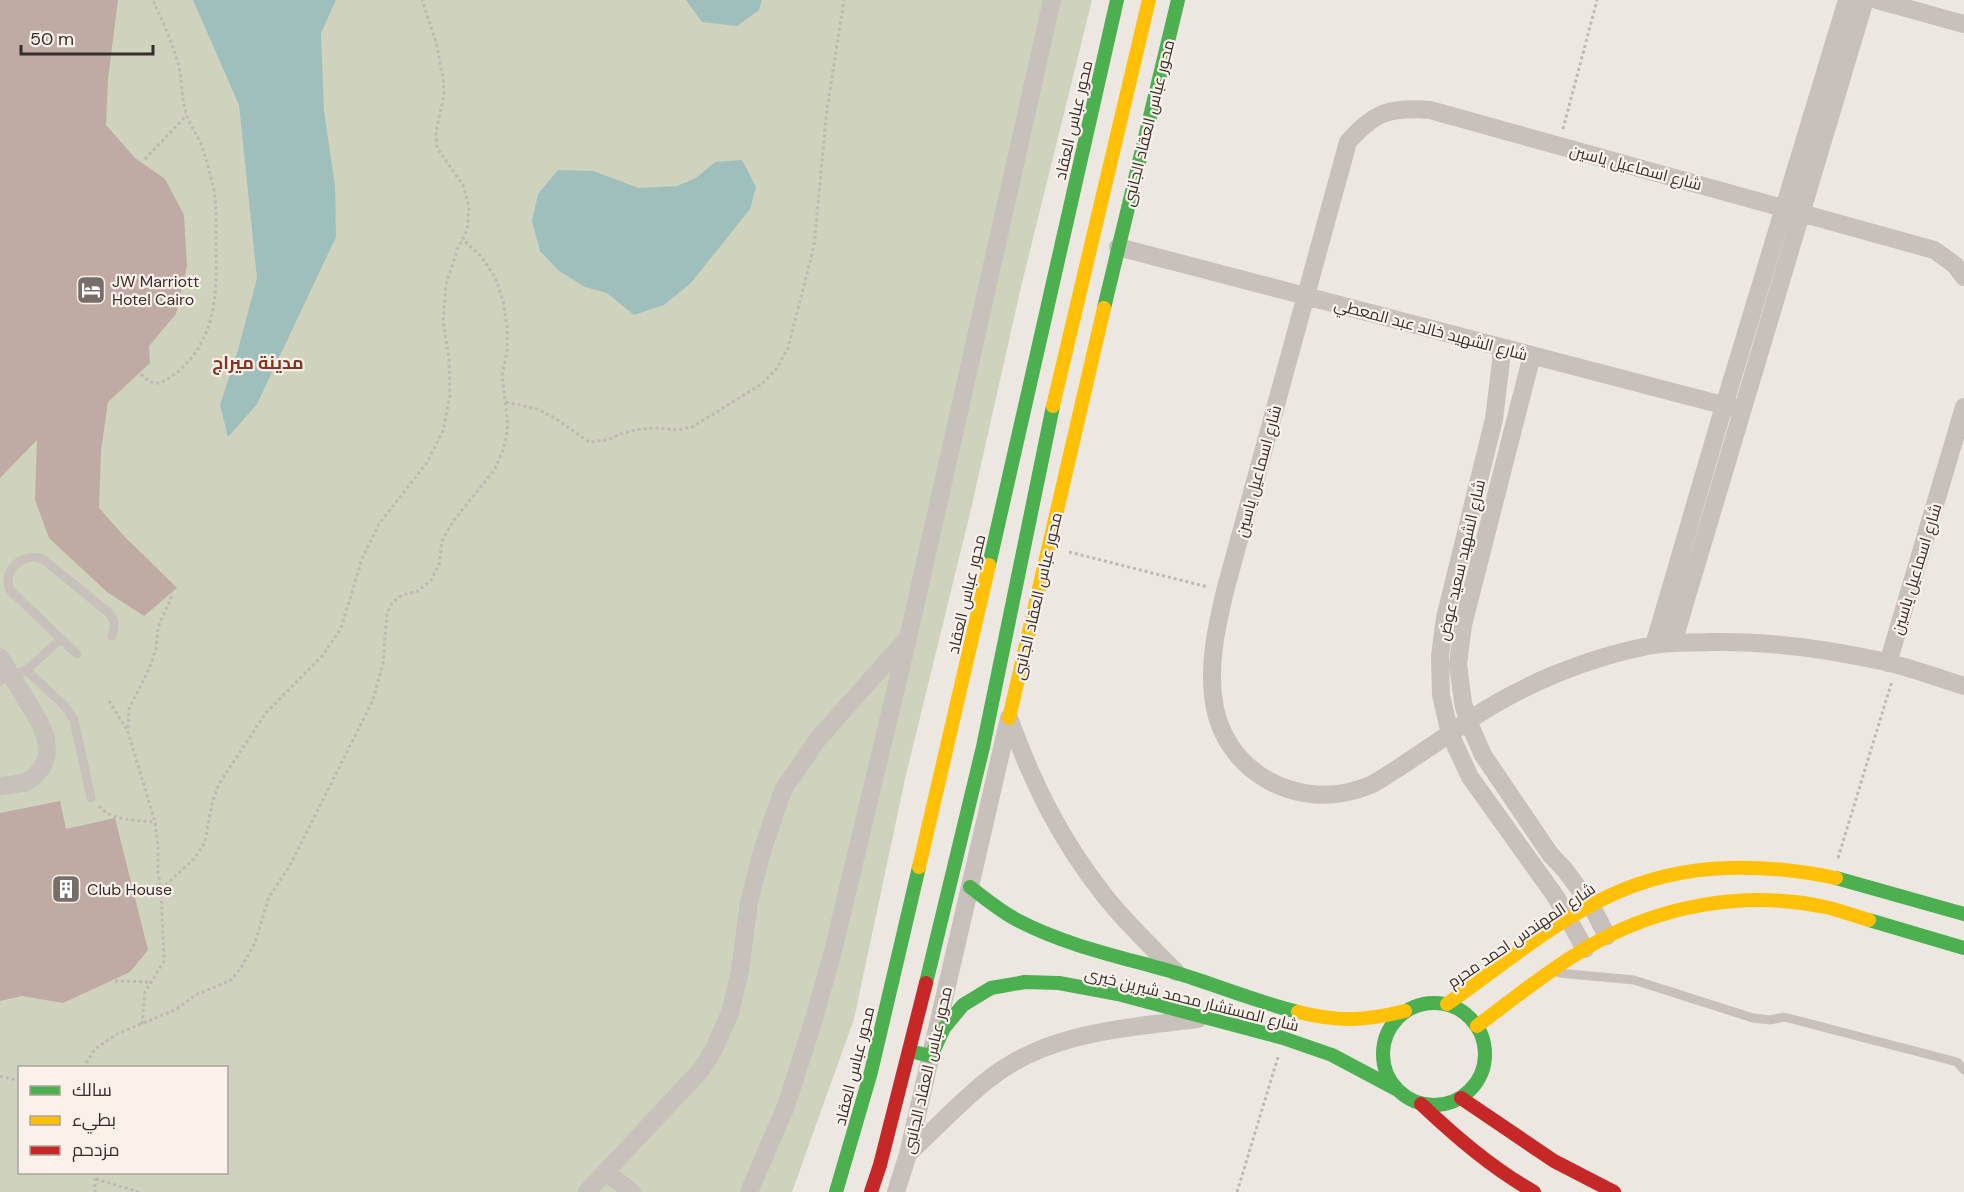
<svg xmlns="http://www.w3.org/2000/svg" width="1964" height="1192" font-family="'DM Sans',Cairo,sans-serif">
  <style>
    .green { fill: #cfd2bd; fill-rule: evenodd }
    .water { fill: #9fbfbd }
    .building { fill: #c0aba4 }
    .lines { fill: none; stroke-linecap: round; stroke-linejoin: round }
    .path { stroke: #bfb8b4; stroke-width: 3; stroke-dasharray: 3 3; stroke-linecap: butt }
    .lane { stroke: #c7c0bb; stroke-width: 9 }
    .street { stroke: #c7c0bb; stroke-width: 18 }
    .fast { stroke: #4caf50; stroke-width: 14 }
    .slow { stroke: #ffc107; stroke-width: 14 }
    .jam { stroke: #c62828; stroke-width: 14 }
    .labels { text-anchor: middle; stroke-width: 4.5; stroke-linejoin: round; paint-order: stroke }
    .street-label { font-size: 16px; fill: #372d29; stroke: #f9f1ea }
    .poi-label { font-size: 16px; fill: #372d29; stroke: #f9f1ea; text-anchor: start }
    .neighbourhood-label { font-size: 18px; font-weight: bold; fill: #843524; stroke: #f9f1ea }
  </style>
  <rect width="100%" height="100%" fill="#ede7e2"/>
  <path class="green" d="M0 0H1092L1021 287 971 509 905 779 854 1019 792 1192H0ZM20 1068H226V1172H20Z"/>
  <path class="water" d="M193 0H336L321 33 324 111 335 186 336 237 257 404 228 437 220 405 238 350 257 278 239 105Z
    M686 0H762L759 10 737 26 702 22Z
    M742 160 756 187 750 209 691 283 664 305 634 315 607 293 585 287 558 270 540 251 532 221 538 194 558 170 593 171 639 188 677 186 696 178 715 162Z"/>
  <path class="building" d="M0 0H118L108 79 106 125 135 158 165 179 184 215 187 266 176 314 149 346 150 363 108 402 101 451 99 508 123 535 177 588 144 616 107 592 49 538 35 500 37 440 0 478Z
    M60 801 66 829 115 818 148 950 130 972 63 1003 22 996 0 1001V813Z"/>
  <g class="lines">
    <path class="path" d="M1563 129 1597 0
      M145 159 187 115
      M141 374C154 388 162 384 176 373 217 340 217 293 216 244 216 224 217 201 212 181 209 171 207 160 203 150 199 137 190 126 186 113 182 99 182 86 180 72 175 47 163 23 153 0
      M506 402 537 409 553 417 589 442 607 440 623 433 641 429 659 428 677 430 692 427 762 384 777 368 788 348 814 246 827 109 844 0
      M1069 552 1208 587
      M109 701 127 730
      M99 806C111 821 136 820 154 822
      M1838 858 1892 681
      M161 889 195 858 205 842 212 803 219 784 265 714 323 655 341 628 362 559 379 524 426 464 443 431 450 395 449 358 443 322 446 285 457 250 467 230 469 207 463 185 437 148 436 132 444 95 443 77 436 42 422 0
      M115 981 149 982
      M142 1024 145 992 164 961 161 889 158 873V845L155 822 128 732 129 709 149 669 156 649 158 627 173 594
      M83 1068 95 1049 117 1034 175 1010 196 995 231 980 241 968 255 943 269 897 289 867 373 700 383 663 387 613 392 603 402 595 418 591 431 580 439 565 442 541 454 520 495 469 504 448 508 425 502 376 507 351V326L503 301 495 277 481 256 462 239
      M0 1076 20 1081
      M95 1172V1192
      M96 1179 139 1192
      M1237 1192 1278 1057"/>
    <path class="lane" d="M77 654 10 590C1 570 25 550 44 560L108 612C115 620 116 626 112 636
      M26 670 65 706 74 720 91 798
      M0 681 26 670 61 639
      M1559 973 1634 980 1753 1018 1770 1020 1784 1017 1957 1062 1964 1070"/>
    <path class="street" d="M1877 0 1964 24
      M1118 247 1734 408
      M1964 277 1955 265 1934 250 1430 110C1390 107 1374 112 1348 142L1225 591C1217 626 1209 659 1213 695 1220 772 1299 814 1368 786 1378 782 1388 774 1397 769 1421 753 1445 737 1468 721 1522 684 1589 657 1653 645 1672 642 1692 643 1711 642 1770 641 1828 649 1886 662 1912 668 1938 678 1964 686
      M1501 347V361L1494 419 1445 618 1440 656 1441 695 1450 734 1470 777 1556 897 1585 949
      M1532 355 1463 625 1458 664 1463 703 1468 721 1483 755 1550 854 1565 870 1591 905 1607 936
      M1673 643C1739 429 1800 214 1865 0
      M1654 645 1724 406 1847 0
      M0 657 39 721 46 738 47 754 43 766 35 776 24 783 0 786
      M1888 663 1964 407
      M1009 718C1033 784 1060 839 1104 895 1125 922 1152 947 1176 972
      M908 1154C934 1130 958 1104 985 1082 1045 1032 1124 1028 1198 1019
      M607 1173 632 1192
      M587 1192 700 1071 713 1051 730 1013 740 971 749 902 763 848 783 790 818 739 906 640
      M749 1192 786 1106 814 1019 833 951 908 638 1052 0
      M896 1192 908 1154 1009 718"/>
    <path class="fast" d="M1104 308 1178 0
      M989 565 1117 0
      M1836 878 1964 914
      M970 887C986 899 1001 912 1019 921 1069 947 1126 958 1180 974 1219 986 1257 1002 1298 1012
      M1869 920 1964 948
      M926 983 983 747 1053 406
      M1383 1054a51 51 0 1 1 102 0a51 51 0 1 1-102 0Z
      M909 1051 931 1056 944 1028 963 1005 991 988 1025 982 1059 983 1118 994 1283 1038 1332 1055 1396 1089
      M836 1192 871 1072 919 867"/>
    <path class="slow" d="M1053 406 1149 0
      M1009 718 1104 308
      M919 867 989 565
      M1447 1004C1496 970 1542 931 1595 903 1671 862 1753 861 1836 878
      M1298 1012C1339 1022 1364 1021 1405 1011
      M1477 1026C1513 999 1549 970 1588 947 1659 905 1745 890 1825 907 1840 910 1854 916 1869 920"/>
    <path class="jam" d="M1461 1098 1554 1161 1614 1192
      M1421 1104C1456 1137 1492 1168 1534 1192
      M871 1192 880 1165 926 983"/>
  </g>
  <defs>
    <g id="hotel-square" transform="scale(1.5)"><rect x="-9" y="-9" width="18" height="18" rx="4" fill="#776e6a" stroke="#f9f1ea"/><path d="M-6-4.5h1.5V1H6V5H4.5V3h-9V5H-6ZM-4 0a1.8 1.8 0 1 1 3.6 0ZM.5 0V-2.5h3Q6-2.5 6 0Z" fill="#fff"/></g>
    <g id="building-square" transform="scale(1.5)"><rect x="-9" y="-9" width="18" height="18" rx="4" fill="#776e6a" stroke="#f9f1ea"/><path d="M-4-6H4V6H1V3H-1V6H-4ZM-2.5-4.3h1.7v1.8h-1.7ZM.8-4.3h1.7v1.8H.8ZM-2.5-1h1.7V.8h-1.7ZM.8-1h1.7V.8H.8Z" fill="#fff"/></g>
  </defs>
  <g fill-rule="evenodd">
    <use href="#hotel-square" x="91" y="290"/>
    <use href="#building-square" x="66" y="889"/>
  </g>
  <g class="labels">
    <g class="street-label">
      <text transform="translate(1073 120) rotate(-77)" y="6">محور عباس العقاد</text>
      <text transform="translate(1148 123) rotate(-76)" y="6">محور عباس العقاد الجانبى</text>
      <text transform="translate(1636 167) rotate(15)" y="6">شارع اسماعيل ياسين</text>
      <text transform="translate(1431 329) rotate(15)" y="6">شارع الشهيد خالد عبد المعطي</text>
      <text transform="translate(1258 471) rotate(-75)" y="6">شارع اسماعيل ياسين</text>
      <text transform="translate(1461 560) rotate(-77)" y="6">شارع الشهيد سعيد عوض</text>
      <text transform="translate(1916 569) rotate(-73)" y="6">شارع اسماعيل ياسين</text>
      <text transform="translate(966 594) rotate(-77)" y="6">محور عباس العقاد</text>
      <text transform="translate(1037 596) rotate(-77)" y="6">محور عباس العقاد الجانبى</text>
      <text transform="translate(1521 935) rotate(-34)" y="6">شارع المهندس احمد محرم</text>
      <text transform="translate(1192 999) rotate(14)" y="6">شارع المستشار محمد شيرين خيرى</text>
      <text transform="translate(854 1066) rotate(-76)" y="6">محور عباس العقاد</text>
      <text transform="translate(927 1070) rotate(-77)" y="6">محور عباس العقاد الجانبى</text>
    </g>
    <g class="poi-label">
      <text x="112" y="287">JW Marriott<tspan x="112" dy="18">Hotel Cairo</tspan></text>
      <text x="87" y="895">Club House</text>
    </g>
    <g class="neighbourhood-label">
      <text x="258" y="369">مدينة ميراج</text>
    </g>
  </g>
  <rect x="18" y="1066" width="210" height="108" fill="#f9f1ea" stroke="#aba39d" stroke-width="1.5"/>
  <rect x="30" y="1086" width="30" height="9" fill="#4caf50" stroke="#aba39d" stroke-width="1.5"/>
  <text x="72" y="1096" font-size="18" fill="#372d29">سالك</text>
  <rect x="30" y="1116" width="30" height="9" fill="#ffc107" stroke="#aba39d" stroke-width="1.5"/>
  <text x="72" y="1126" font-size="18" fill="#372d29">بطيء</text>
  <rect x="30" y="1146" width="30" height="9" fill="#c62828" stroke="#aba39d" stroke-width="1.5"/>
  <text x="72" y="1156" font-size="18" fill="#372d29">مزدحم</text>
  <path d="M21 45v9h132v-9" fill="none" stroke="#372d29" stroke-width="3"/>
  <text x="30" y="45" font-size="18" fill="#372d29" stroke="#f9f1ea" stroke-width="4.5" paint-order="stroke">50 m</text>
</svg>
